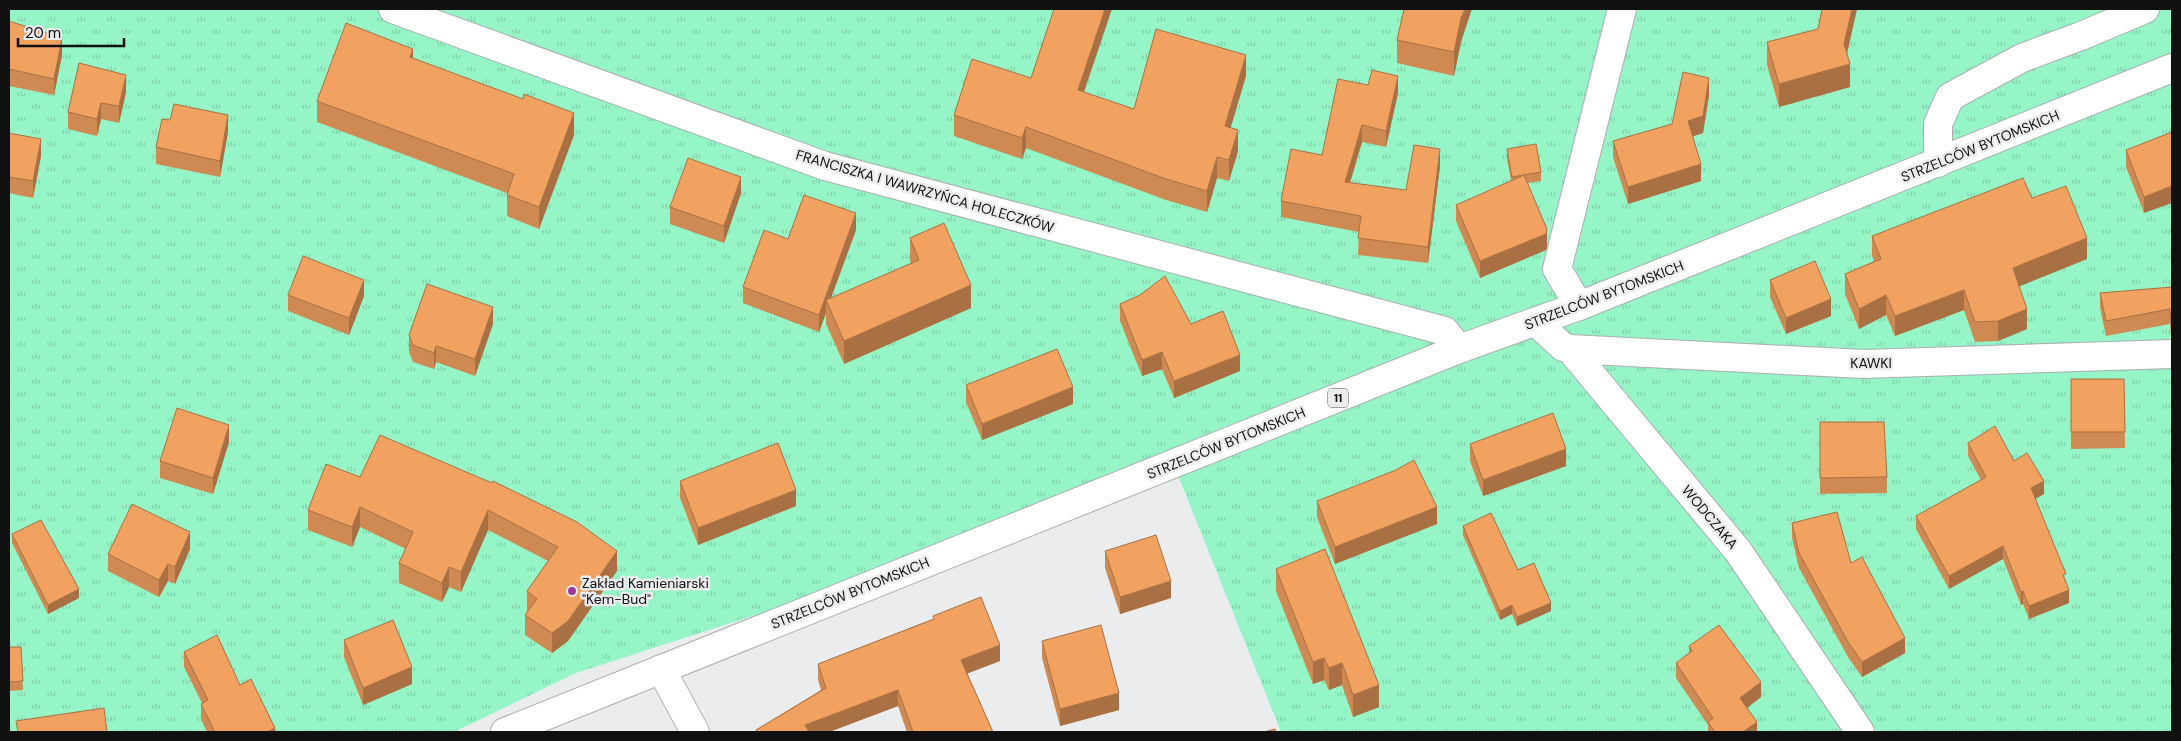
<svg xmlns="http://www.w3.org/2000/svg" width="2181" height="741" font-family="'DM Sans',sans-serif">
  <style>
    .park { fill: url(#park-tufts) }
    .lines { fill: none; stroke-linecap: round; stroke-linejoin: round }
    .minor-casing { stroke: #abadaf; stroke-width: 30 }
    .highway-casing { stroke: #abadaf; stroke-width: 30 }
    .minor { stroke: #fff; stroke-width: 28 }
    .highway { stroke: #fff; stroke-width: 28 }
    .wall { fill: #cf8a53 }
    .shaded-wall { fill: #a97143 }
    .building { fill: #f1a160; stroke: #a97143 }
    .poi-dot { fill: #9e389c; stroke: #ebecee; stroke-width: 2 }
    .labels { text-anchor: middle; stroke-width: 5; stroke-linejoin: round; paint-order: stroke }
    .shield { fill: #ebecee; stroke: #525253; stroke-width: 1 }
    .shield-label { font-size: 12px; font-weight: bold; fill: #101011 }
    .street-label { font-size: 14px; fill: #101011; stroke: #ebecee }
    .poi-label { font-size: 14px; fill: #101011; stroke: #ebecee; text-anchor: start }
  </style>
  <defs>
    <pattern id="park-tufts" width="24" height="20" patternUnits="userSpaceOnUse" patternTransform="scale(1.25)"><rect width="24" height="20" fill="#96f5c7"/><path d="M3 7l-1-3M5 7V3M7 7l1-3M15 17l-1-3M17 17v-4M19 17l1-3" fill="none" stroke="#80d1aa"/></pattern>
  </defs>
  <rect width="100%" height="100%" fill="#ebecee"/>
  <path class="park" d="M9 9H2172V732H1281L1179 478 576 673 454 732H9Z"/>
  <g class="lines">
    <g class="minor-casing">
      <path id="minor" d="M393 9 825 166 1445 331 1459 349
        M1938 163V124L1950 97 2022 58 2081 36 2145 9
        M1579 306 1557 269 1622 9
        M1536 322 1563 347 1570 349 1738 551 1860 732
        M1570 349 1864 364 2172 354
        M661 669 695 732"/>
    </g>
    <g class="highway-casing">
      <path id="highway" d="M505 732 1459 349 1579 306 2172 68"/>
    </g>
    <use href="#minor" class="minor"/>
    <use href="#highway" class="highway"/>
  </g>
  <path class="wall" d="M1822 9H1857L1847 54 1850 87 1779 107 1767 65V42L1818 29Z
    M9 21 62 55 54 95 9 86Z
    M1397 40 1461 42 1454 76 1397 63Z
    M413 58 574 135 539 229 507 216V193L317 122V101Z
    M1246 76 1230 128 1238 151 1229 181 1217 178 1207 212 1166 200 1026 148 1022 159 954 136V115L1031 78 1084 92 1134 109Z
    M126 92 119 123 101 119 97 136 68 129V112Z
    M1398 93 1386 147 1362 142 1350 183 1406 190 1440 166 1428 263 1358 255 1359 232 1281 217V201L1322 155Z
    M1709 95 1703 133 1693 136 1701 181 1628 204 1613 157V141L1672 124Z
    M228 132 220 177 156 164V147Z
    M2172 132 2144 213 2126 167V150Z
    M9 133 41 156 33 198 9 193Z
    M1507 149 1541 172V181L1528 183 1547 246 1546 250 1480 278 1456 221V205L1511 181 1507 158Z
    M741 193 724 243 670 224V207Z
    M2032 198 2087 259 2019 286 2027 329 1998 341 1975 342 1964 310 1895 336 1886 315 1859 329 1845 294V274L1874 261 1872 256V236Z
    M856 230 831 298 911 263 910 261V238L971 308 844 364 826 324V313L819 332 743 303V287L788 239Z
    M1770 280 1831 316 1786 334 1770 297Z
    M2172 287V339L2171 338 2170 324 2106 336 2100 308V293Z
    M288 295 364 296 349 335 288 311Z
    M1120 304 1191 324 1240 371 1174 398 1162 369 1142 376 1120 321Z
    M493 324 475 376 436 362 434 369 413 362 409 352V335Z
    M2071 379H2124L2125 448 2071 449Z
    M966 385 1073 404 982 440 966 402Z
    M1820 422 1887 477V493L1820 494Z
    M380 435 617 571 568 641 552 653 525 635V615L527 612V591L548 561 488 530 461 592 449 587 442 602 399 583V563L406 549 360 527 352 547 308 530V510L360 477Z
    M229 442 213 494 160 478V461Z
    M1968 443 2014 461 2044 494 2035 499 2066 581 2069 603 2029 619 2023 604 2021 605 2003 559 1949 589 1916 529V516L1981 480 1968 456Z
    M1470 444 1566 466 1483 496 1470 461Z
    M680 481 796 506 698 545 680 498Z
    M1317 501 1437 524 1335 564 1317 517Z
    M1792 523 1851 563 1905 653 1862 677 1848 657 1799 568 1792 538Z
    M1463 526 1518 570 1551 611 1517 626 1512 614 1500 620 1463 535Z
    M12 534 79 598 48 614 12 543Z
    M190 549 175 584 168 581 159 597 108 571V554Z
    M1105 551 1171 598 1120 614 1105 568Z
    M1276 569 1379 707 1353 717 1342 685 1329 690 1324 680 1313 684 1276 591Z
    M933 616 1000 661 967 673 993 732H907L898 706 829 732H756V730L821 690 818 680V664L933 619Z
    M344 640 412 684 363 705 344 657Z
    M1042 641 1119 710 1060 726 1042 658Z
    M1689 646 1761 697 1747 708 1757 732H1708V725L1676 678V663L1689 653Z
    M9 647H21L23 690 9 691Z
    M184 652 240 685 275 732H207L201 719V704L202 703 184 667Z"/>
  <path class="shaded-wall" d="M1105 9H1112L1078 110V90Z
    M1465 9H1472L1461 42 1454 76V52L1461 18Z
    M1852 9H1857L1844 66 1850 64V87L1779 107V84L1844 44Z
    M62 38V55L54 95V79Z
    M413 49V70L410 57Z
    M1246 55V76L1225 147V126Z
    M126 75V92L119 123V106Z
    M1398 76V93L1386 147V131Z
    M1709 78V95L1703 133 1688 138V121Z
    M101 103V119L97 136V119Z
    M574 113V135L539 229V207Z
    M228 115V132L220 177V161Z
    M1362 125V142L1345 199V182Z
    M1026 127V148L1022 159V138Z
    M1238 130V151L1229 181V160Z
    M41 139V156L33 198V181Z
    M1440 149V166L1428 263V247Z
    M1217 157V178L1207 212V191Z
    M1701 164V181L1628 204V187Z
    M741 177V193L724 243V226Z
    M2172 186V203L2144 213V197Z
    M856 213V230L828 306 826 300V313L819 332V315Z
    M1547 229V246L1546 250 1480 278V261Z
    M2087 238V259L2013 289V268Z
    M364 280V296L349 335V318Z
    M971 285V308L844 364V341Z
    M1964 290V310L1895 336V316Z
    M1886 295V315L1859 329V309Z
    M1831 299V316L1786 334V318Z
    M493 307V324L475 376V359Z
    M2027 309V329L1998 341V321Z
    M436 346V362L434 369V353Z
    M1162 352V369L1142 376V360Z
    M1240 355V371L1174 398V381Z
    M1073 387V404L982 440V424Z
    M229 425V442L213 494V478Z
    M1566 449V466L1483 496V480Z
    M2044 481V494L2031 501V488Z
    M796 490V506L698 545V528Z
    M360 507V527L352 547V527Z
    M1437 507V524L1335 564V547Z
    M488 510V530L461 592V572Z
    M190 532V549L175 584V567Z
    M2003 546V559L1949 589V576Z
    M617 551V571L568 641 552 653V633Z
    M168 564V581L159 597V580Z
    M449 567V587L442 602V583Z
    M1171 581V598L1120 614V597Z
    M79 589V598L48 614V605Z
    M2069 590V603L2029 619V606Z
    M2023 591V604L2021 605V592Z
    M1551 603V611L1517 626V617Z
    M1512 605V614L1500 620V611Z
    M1905 638V653L1862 677V662Z
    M1000 645V661L961 676V660Z
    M1324 658V680L1313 684V662Z
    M1342 663V685L1329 690V668Z
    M412 667V684L363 705V688Z
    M1761 682V697L1740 713V698Z
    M1379 685V707L1353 717V695Z
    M898 690V706L829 732H805V725Z
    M1119 693V710L1060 726V709Z
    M1757 722V732H1743Z
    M275 728V732H267Z"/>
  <path class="building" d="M1054 9H1105L1078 90 1134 109 1156 29 1246 55 1225 126 1238 130 1229 160 1217 157 1207 191 1166 179 1026 127 1022 138 954 115 972 59 1031 78Z
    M1404 9H1465L1461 18 1454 52 1397 40Z
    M1822 9H1852L1844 44 1850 64 1779 84 1767 42 1818 29Z
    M9 21 62 38 54 79 9 69Z
    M346 23 413 49 410 57 523 99 524 94 574 113 539 207 507 195 514 174 317 101Z
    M79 63 126 75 119 106 101 103 97 119 68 112Z
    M1372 70 1398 76 1386 131 1362 125 1345 182 1406 190 1414 145 1440 149 1428 247 1358 238 1361 216 1281 201 1291 149 1322 155 1338 79 1368 85Z
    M1683 72 1709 78 1703 116 1688 121 1701 164 1628 187 1613 141 1672 124Z
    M174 104 228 115 220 161 156 147 162 119 170 120Z
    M2172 132V186L2144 197 2126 150Z
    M9 133 41 139 33 181 9 177Z
    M1536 144 1541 172 1512 177 1507 149Z
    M688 158 741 177 724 226 670 207Z
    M1524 175 1547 229 1546 234 1480 261 1456 205Z
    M2023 178 2032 198 2066 186 2087 238 2013 268 2027 309 1998 321 1975 322 1964 290 1895 316 1886 295 1859 309 1845 274 1881 259 1872 236Z
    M804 195 856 213 819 315 743 287 764 230 788 239Z
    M944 223 971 285 844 341 826 300 919 260 910 238Z
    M303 256 364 280 349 318 288 295Z
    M1815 261 1831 299 1786 318 1770 280Z
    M1165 276 1191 324 1223 311 1240 355 1174 381 1162 352 1142 360 1120 304 1140 295Z
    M427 284 493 307 475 359 436 346 434 353 413 345 409 335Z
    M2172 287V324L2171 323 2170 309 2106 321 2100 293Z
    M1057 349 1073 387 982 424 966 385Z
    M2071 379H2124L2125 432H2071Z
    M177 408 229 425 213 478 160 461Z
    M1553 413 1566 449 1483 480 1470 444Z
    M1820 422H1884L1887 477 1820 478Z
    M1995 426 2014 461 2027 453 2044 481 2031 488 2066 574 2063 575 2069 590 2029 606 2023 591 2021 592 2003 546 1949 576 1916 516 1986 477 1968 443Z
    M380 435 492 483 493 481 577 522 617 551 568 621 552 633 525 615 537 599 527 591 558 547 488 510 461 572 449 567 442 583 399 563 413 532 360 507 352 527 308 510 326 464 360 477Z
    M778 443 796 490 698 528 680 481Z
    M1414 460 1437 507 1335 547 1317 501 1396 470Z
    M132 504 190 532 175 567 168 564 159 580 108 554Z
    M1837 512 1851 563 1862 557 1905 638 1862 662 1848 642 1799 553 1792 523Z
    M1491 513 1518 570 1534 563 1551 603 1517 617 1512 605 1500 611 1463 526Z
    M41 520 79 589 48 605 12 534Z
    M1156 535 1171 581 1120 597 1105 551Z
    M1325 549 1379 685 1353 695 1342 663 1329 668 1324 658 1313 662 1276 569Z
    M981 597 1000 645 961 660 993 732H913L898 690 805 725 809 732H757L756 730 826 688 818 664 934 619 933 616Z
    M393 620 412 667 363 688 344 640Z
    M1101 625 1119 693 1060 709 1042 641Z
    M1719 625 1761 682 1740 698 1757 722 1743 732H1715L1708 722 1713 718 1676 663 1692 651 1689 646Z
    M217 635 240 685 251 679 275 728 267 732H215L201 704 208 700 184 652Z
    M9 647H21L23 681 9 682Z
    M104 708 107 732H18L16 721Z
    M1275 729 1276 732H1264Z"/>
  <circle class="poi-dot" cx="572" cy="591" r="5"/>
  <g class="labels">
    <rect class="shield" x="1328" y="388.5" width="20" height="19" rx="4"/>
    <g class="shield-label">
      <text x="1338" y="402">11</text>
    </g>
    <g class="street-label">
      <text transform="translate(1980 146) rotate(-22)" y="5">STRZELCÓW BYTOMSKICH</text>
      <text transform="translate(925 191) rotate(16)" y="5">FRANCISZKA I WAWRZYŃCA HOLECZKÓW</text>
      <text transform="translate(1604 295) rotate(-21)" y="5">STRZELCÓW BYTOMSKICH</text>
      <text x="1871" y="368">KAWKI</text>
      <text transform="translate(1226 443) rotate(-22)" y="5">STRZELCÓW BYTOMSKICH</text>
      <text transform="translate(1710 517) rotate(50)" y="5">WODCZAKA</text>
      <text transform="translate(850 593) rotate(-22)" y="5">STRZELCÓW BYTOMSKICH</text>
    </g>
    <g class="poi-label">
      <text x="582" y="588">Zakład Kamieniarski<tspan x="582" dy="16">"Kem-Bud"</tspan></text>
    </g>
  </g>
  <rect width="2181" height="741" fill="none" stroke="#101011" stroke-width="20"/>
  <path d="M18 38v8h106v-8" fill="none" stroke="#101011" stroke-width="2.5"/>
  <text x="25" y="38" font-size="15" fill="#101011" stroke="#ebecee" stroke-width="4" paint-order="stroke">20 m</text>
</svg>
